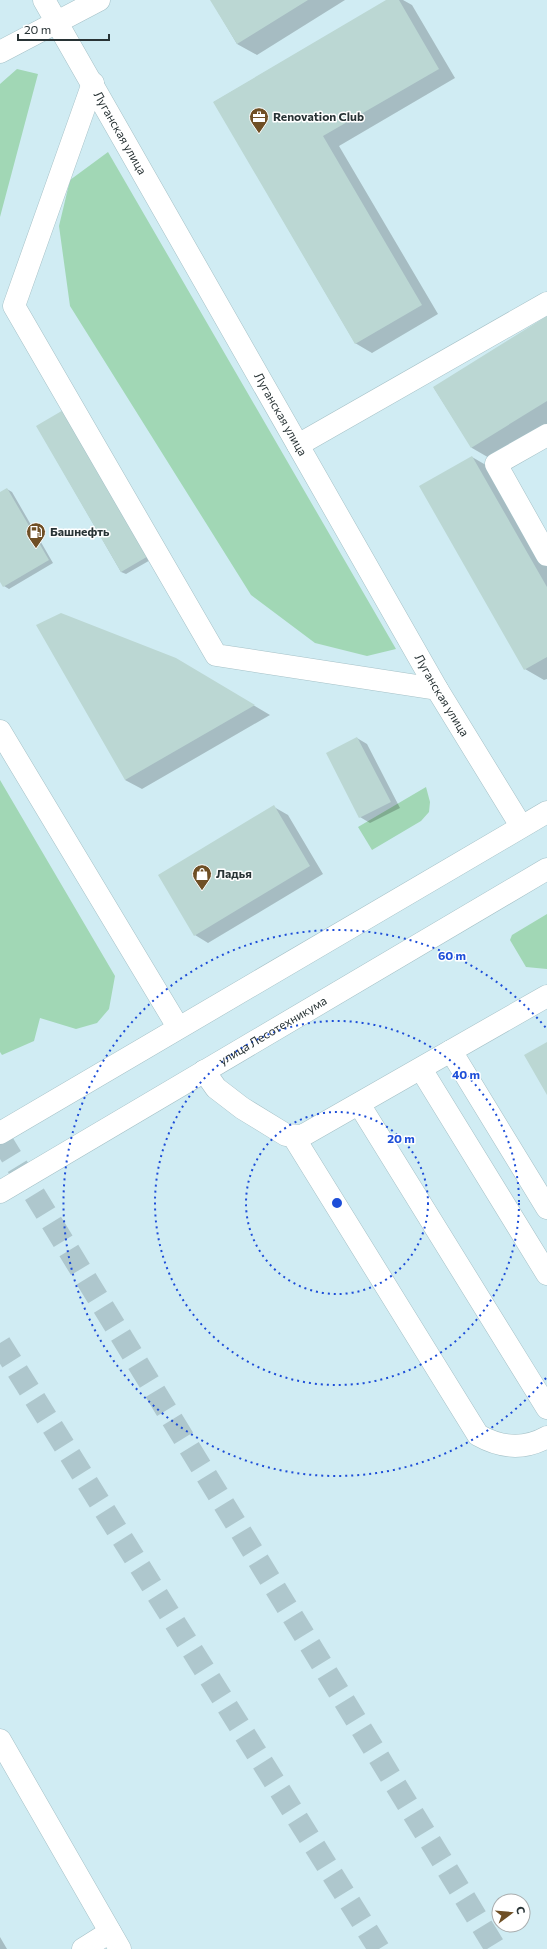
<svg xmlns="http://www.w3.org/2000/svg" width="547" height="1949" font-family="Commissioner,sans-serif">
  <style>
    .green { fill: #a1d7b5 }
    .shadow { fill: #0003 }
    .building { fill: #bbd7d3 }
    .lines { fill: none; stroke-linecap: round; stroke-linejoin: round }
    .major-tunnel { stroke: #aec7cd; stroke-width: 22; stroke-dasharray: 22 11; stroke-linecap: butt }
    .minor-casing { stroke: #a5c1c7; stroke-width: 23 }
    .major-casing { stroke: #a5c1c7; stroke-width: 23 }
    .minor { stroke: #fff; stroke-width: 22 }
    .major { stroke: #fff; stroke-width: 22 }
    .ring { fill: none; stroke: #1d4ed8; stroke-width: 2; stroke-dasharray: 2 4 }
    .labels { text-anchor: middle; stroke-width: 3; stroke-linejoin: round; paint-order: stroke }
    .poi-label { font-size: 12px; font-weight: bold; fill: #283335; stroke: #fff; text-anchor: start }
    .street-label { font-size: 12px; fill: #283335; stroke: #fff }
    .centre { fill: #1d4ed8; stroke: #fff; stroke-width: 2 }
    .ring-label { font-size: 12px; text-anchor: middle; font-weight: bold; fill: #1d4ed8; stroke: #fff; stroke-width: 3; stroke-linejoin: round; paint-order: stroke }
  </style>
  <rect width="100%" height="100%" fill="#d0ecf3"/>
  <path class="green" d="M17 69 38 74 0 217V84Z
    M108 152 396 649 367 656 315 643 251 595 70 306 59 226 70 180Z
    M0 780 115 976 109 1009 97 1023 76 1029 40 1018 34 1041 2 1055 0 1052Z
    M426 787 430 802 429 812 421 821 372 850 358 827Z
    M547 914V969L526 967 510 940 512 935Z"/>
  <path class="shadow" d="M211 0H345L257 55 237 44Z
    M388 0H403L412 5 455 78 339 146 438 314 372 353 355 343 214 102Z
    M547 317V424L491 459 472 448 434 388Z
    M37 426 166 551 126 574 121 572Z
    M472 457 491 468 547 565V679L544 680 525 669Z
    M7 489 12 492 53 563 9 589 4 586 0 580V493Z
    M193 669 270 715 142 789 125 780Z
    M357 738 367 744 400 808 370 823 360 817Z
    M274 807 288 815 323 874 208 943 195 935Z
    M0 1937 7 1949H0Z"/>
  <path class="building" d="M210 0H308L237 44Z
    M386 0H399L439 69 323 136 422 305 355 344 213 102Z
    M547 316V401L471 448 433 387Z
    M77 402 162 548 121 572 36 426Z
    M472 456 547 587V657L524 670 419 486Z
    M7 488 49 560 3 587 0 582V492Z
    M61 613 176 658 255 705 125 780 36 625Z
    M357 737 391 802 359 818 326 753Z
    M274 805 310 866 194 936 158 875Z
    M547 1042V1095L524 1055Z"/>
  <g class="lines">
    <path class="major-tunnel" d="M0 1138 496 1949
      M0 1343 379 1949"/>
    <g class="minor-casing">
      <g id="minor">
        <path id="s1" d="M44 0 437 689 521 826"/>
        <path d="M0 52 99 0"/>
        <path d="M93 83 14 306 216 655 437 689"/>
        <path d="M547 435 496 464 547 555"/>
        <path d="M298 445 547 303"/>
        <path d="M451 1051 547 1208"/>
        <path d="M421 1069 547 1274"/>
        <path d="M204 1071 216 1088 242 1108 286 1135 302 1136 547 996"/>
        <path d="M359 1104 547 1408"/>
        <path d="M293 1136 478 1435C501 1448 524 1450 547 1437"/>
        <path d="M0 1740 120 1949"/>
        <path d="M83 1949 110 1932"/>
      </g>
    </g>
    <g class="major-casing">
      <g id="major">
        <path d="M0 731 178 1027"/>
        <path d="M0 1133 547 812"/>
        <path id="s2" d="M0 1192 547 869"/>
      </g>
    </g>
    <use href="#minor" class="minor"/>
    <use href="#major" class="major"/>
  </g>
  <g class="ring">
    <circle cx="337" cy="1203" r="91"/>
    <circle cx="337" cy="1203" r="182"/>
    <path d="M546 1378A273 273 0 1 1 546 1028"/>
  </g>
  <defs>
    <g id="office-pin" transform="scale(1)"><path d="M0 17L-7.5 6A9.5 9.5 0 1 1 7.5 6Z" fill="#6f4f25" stroke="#fff"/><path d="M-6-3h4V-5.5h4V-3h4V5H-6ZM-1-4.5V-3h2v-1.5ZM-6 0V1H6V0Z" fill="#fff"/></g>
    <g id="fuel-pin" transform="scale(1)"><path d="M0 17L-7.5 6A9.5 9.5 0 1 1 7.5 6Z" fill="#6f4f25" stroke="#fff"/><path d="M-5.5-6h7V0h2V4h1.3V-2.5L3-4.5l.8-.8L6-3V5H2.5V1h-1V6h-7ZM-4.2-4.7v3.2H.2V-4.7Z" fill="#fff"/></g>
    <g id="shop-pin" transform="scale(1)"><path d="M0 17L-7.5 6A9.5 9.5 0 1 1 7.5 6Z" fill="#6f4f25" stroke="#fff"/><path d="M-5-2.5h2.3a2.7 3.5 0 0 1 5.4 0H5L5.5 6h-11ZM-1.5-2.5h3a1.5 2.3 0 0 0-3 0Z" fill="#fff"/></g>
  </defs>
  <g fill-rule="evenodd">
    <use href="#office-pin" x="259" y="117"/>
    <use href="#fuel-pin" x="36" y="532"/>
    <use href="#shop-pin" x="202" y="874"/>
  </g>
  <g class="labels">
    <g class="poi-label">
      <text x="273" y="121">Renovation Club</text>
      <text x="50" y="536">Башнефть</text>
      <text x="216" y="878">Ладья</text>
    </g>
    <g class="street-label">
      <text dy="4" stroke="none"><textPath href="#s1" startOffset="153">Луганская улица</textPath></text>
      <text dy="4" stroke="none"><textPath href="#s1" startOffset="477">Луганская улица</textPath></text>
      <text dy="4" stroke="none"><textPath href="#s1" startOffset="801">Луганская улица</textPath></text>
      <text dy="4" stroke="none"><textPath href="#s2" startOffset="317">улица Лесотехникума</textPath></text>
    </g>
  </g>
  <circle cx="337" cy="1203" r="6" class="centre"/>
  <g class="ring-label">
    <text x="452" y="960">60 m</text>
    <text x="466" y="1079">40 m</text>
    <text x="401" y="1143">20 m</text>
  </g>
  <g transform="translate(511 1913) rotate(74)"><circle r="19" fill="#ffffff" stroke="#a9adae"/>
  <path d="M0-3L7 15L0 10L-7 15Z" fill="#6f4f25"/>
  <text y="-6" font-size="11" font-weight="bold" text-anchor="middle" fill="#283335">С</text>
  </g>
  <path d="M18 34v6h91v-6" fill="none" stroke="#283335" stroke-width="2"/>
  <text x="24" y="34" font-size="12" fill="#283335" stroke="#ffffff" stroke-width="3" paint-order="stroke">20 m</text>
</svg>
